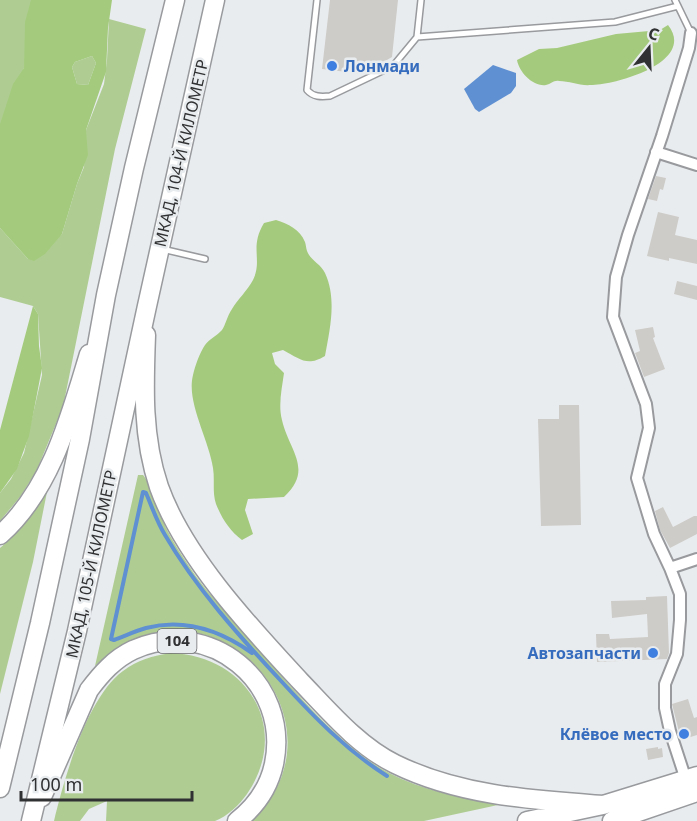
<svg xmlns="http://www.w3.org/2000/svg" width="697" height="821" font-family="'Noto Sans',sans-serif">
  <style>
    .green { fill: #afcd93 }
    .forest { fill: #a4cb7d; fill-rule: evenodd }
    .water { fill: #5f90d1 }
    .lines { fill: none; stroke-linecap: round; stroke-linejoin: round }
    .stream { stroke: #5f90d1; stroke-width: 4 }
    .building { fill: #ceccc8 }
    .service-casing { stroke: #989a9d; stroke-width: 8 }
    .minor-casing { stroke: #989a9d; stroke-width: 14 }
    .primary-casing { stroke: #989a9d; stroke-width: 21 }
    .trunk-casing { stroke: #989a9d; stroke-width: 21 }
    .service { stroke: #fff; stroke-width: 5 }
    .minor { stroke: #fff; stroke-width: 10 }
    .primary { stroke: #fff; stroke-width: 18 }
    .trunk { stroke: #fff; stroke-width: 18 }
    .shop-dot { fill: #3f7fe0; stroke: #e9ecef; stroke-width: 2 }
    .labels { text-anchor: middle; stroke-width: 5; stroke-linejoin: round; paint-order: stroke }
    .shield { fill: #e9ecef; stroke: #68696b; stroke-width: 1.5 }
    .shield-label { font-size: 15px; font-weight: bold; fill: #303132 }
    .shop-label { font-size: 16px; font-weight: bold; fill: #366cbe; stroke: #e9ecef; text-anchor: end }
    .street-label { font-size: 16px; fill: #303132; stroke: #e9ecef }
  </style>
  <rect width="100%" height="100%" fill="#e9ecef"/>
  <path class="green" d="M0 0H41L0 164Z
    M109 19 146 29 115 149 63 407 36 472 20 497 0 521V493L11 479 24 453 42 375 38 314 33 306 0 297V228L28 259 62 234 77 184 84 167 86 130 104 84 107 60Z
    M92 56 96 63 88 85 77 84 72 67 75 62Z
    M138 475H143C148 479 162 518 166 528 174 544 185 560 195 575 209 595 227 612 242 630 281 675 337 746 389 773 422 790 461 798 498 805L424 821H252C356 720 210 560 95 666Z
    M47 492 33 562 0 694V548C19 532 34 513 47 492Z
    M170 653C247 655 292 728 247 794 240 804 227 817 215 821 208 821 196 821 188 821 161 821 133 821 106 821L107 801 89 809 80 821H54C64 779 87 697 123 671 137 660 153 656 170 653Z"/>
  <path class="forest" d="M31 0H112L108 28 106 72 86 130 88 155 77 184 62 234 45 254 34 261 28 259 0 228V124L13 84 24 68 25 22ZM92 56 96 63 88 85 77 84 72 67 75 62Z
    M668 25C697 62 616 85 591 85 579 86 570 81 559 81 554 80 551 84 546 85 533 87 519 72 517 60L539 49 557 48 616 34 660 30Z
    M276 220C288 224 300 229 305 242 306 245 306 248 307 251 310 260 321 264 325 273 337 299 330 329 325 356 307 367 300 359 283 350L272 353 275 364 284 373C282 388 278 405 282 420 289 451 314 469 284 497L248 499 245 510 253 534 242 540C230 531 222 519 216 504 212 492 215 480 213 468 209 440 186 402 193 375 195 366 200 352 205 345 209 339 217 336 222 330 226 324 227 316 232 309 238 299 247 291 253 280 263 259 249 248 264 223Z
    M33 306 38 314 39 346 42 368 29 436 17 469 0 493V430Z"/>
  <path class="water" d="M493 65 516 73V86L511 93 479 112 475 109 464 89Z"/>
  <g class="lines">
    <path class="stream" d="M252 653C221 631 185 618 146 628 135 631 125 636 114 640L111 639 143 492 146 493C152 507 157 522 165 535 196 588 239 636 282 682 314 717 346 750 387 776"/>
  </g>
  <path class="building" d="M330 0H398L392 57 363 74 322 69Z
    M656 176 666 178 663 190 660 189 657 201 648 199Z
    M658 212 679 217 675 235 697 240V264L669 258V261L647 256Z
    M677 281 697 286V300L674 294Z
    M653 327 655 337 653 338 665 369 644 377 635 353 640 351 635 330Z
    M559 405H579L581 525 541 526 538 419H559Z
    M663 507 673 527 694 516H697V534L670 548 660 530 655 511Z
    M667 596 669 653 667 659 597 662 596 634H609L610 639 648 637 647 614 612 618 611 601 646 600V597Z
    M688 699 694 718 697 717V735L681 740 672 704Z
    M658 747V749L662 748 663 757 648 760 646 749Z"/>
  <g class="lines">
    <g class="service-casing">
      <path id="service" d="M317 0 307 90C313 97 321 97 330 96L393 66 417 37 421 0
        M675 0 691 33
        M417 37 615 22 678 6
        M162 249 205 259"/>
    </g>
    <g class="minor-casing">
      <path id="minor" d="M656 152 697 165
        M670 568 697 559
        M686 780 670 731 665 708V684L677 654 680 620V594L670 568 654 534 637 478 649 428 646 404 613 317 616 277 628 235 662 136 689 48 691 33"/>
    </g>
    <g class="primary-casing">
      <path id="primary" d="M146 335C144 387 142 437 159 487 184 557 250 627 300 681 328 710 358 746 395 764 460 796 533 800 603 805
        M0 535C51 490 70 417 89 354
        M42 797 89 690C101 674 114 659 133 650 209 616 291 682 274 764 269 787 255 807 237 821
        M527 821 603 805 697 776
        M612 821 697 792"/>
    </g>
    <g class="trunk-casing">
      <path id="trunk" d="M0 788 40 623 80 439 106 295 134 168 175 0
        M31 821 77 631 147 306 215 0"/>
    </g>
    <use href="#service" class="service"/>
    <use href="#minor" class="minor"/>
    <use href="#primary" class="primary"/>
    <use href="#trunk" class="trunk"/>
  </g>
  <g class="shop-dot">
    <circle cx="332" cy="66" r="6"/>
    <circle cx="653" cy="653" r="6"/>
    <circle cx="684" cy="734" r="6"/>
  </g>
  <g class="labels">
    <rect class="shield" x="157.5" y="629" width="39" height="24" rx="4.5"/>
    <g class="shield-label">
      <text x="177" y="646">104</text>
    </g>
    <g class="shop-label">
      <text x="344" y="72" text-anchor="start">Лонмади</text>
      <text x="641" y="659">Автозапчасти</text>
      <text x="672" y="740">Клёвое место</text>
    </g>
    <g class="street-label">
      <text transform="translate(181 153) rotate(-77)" y="6">МКАД, 104-Й КИЛОМЕТР</text>
      <text transform="translate(91 564) rotate(-78)" y="6">МКАД, 105-Й КИЛОМЕТР</text>
    </g>
  </g>
  <g transform="translate(649 48) rotate(18)" stroke="#e9ecef" stroke-width="4.5" paint-order="stroke">
  <path d="M0-4.5L10 22L0 15L-10 22Z" fill="#303132"/>
  <text y="-9" font-size="16" font-weight="bold" text-anchor="middle" fill="#303132">С</text>
  </g>
  <path d="M21 791v9h171v-9" fill="none" stroke="#303132" stroke-width="3"/>
  <text x="30" y="791" font-size="18" fill="#303132" stroke="#e9ecef" stroke-width="4.5" paint-order="stroke">100 m</text>
</svg>
